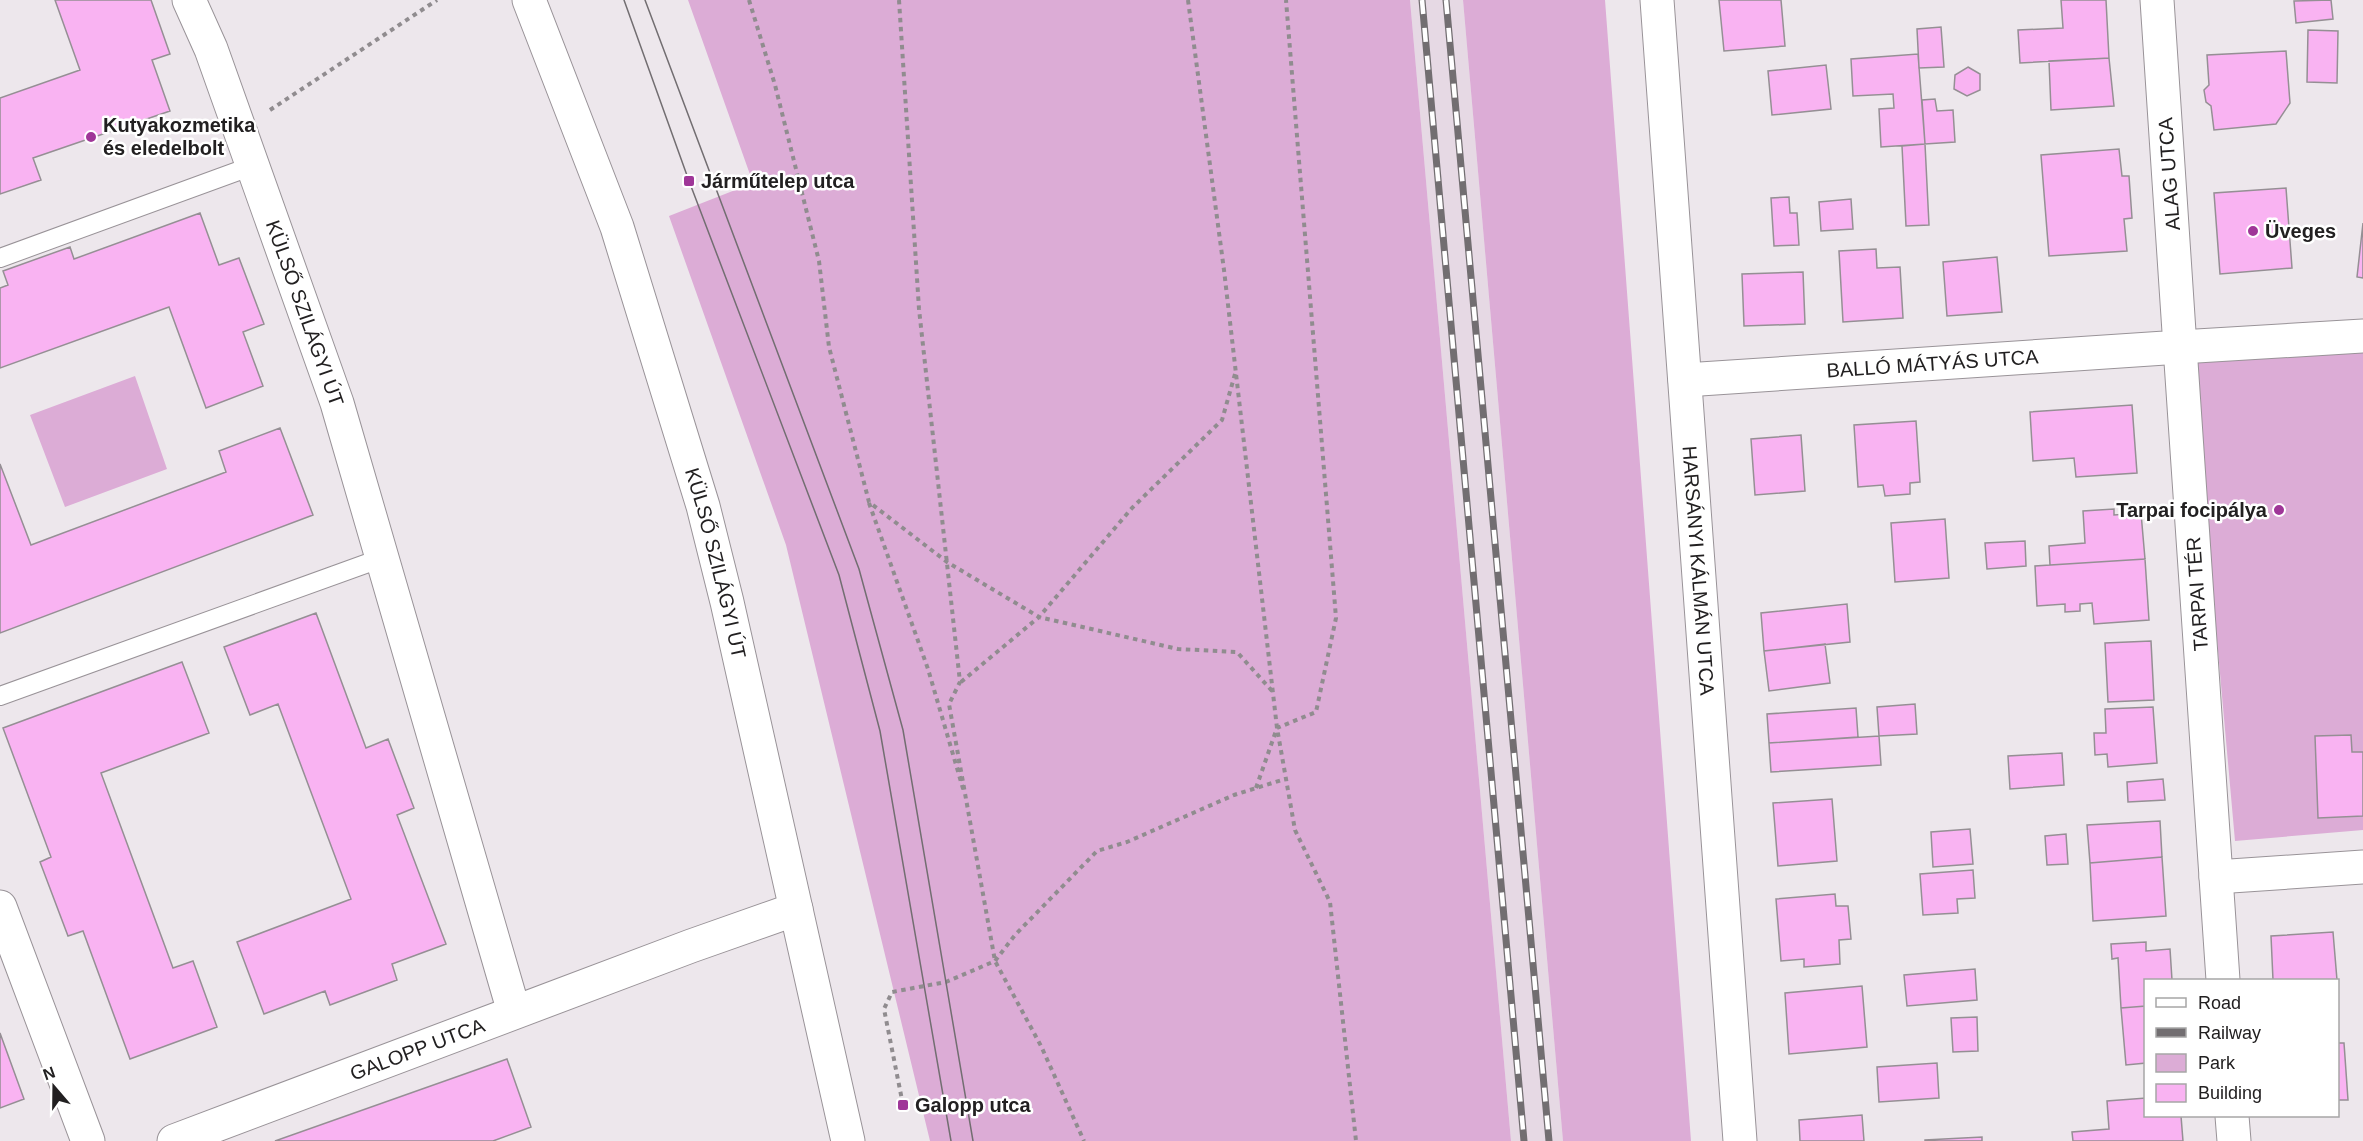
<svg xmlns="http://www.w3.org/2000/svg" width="2363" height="1141" font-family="Arial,sans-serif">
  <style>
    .built { fill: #e6d9e4 }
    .green { fill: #dcacd6 }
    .building { fill: #f9b3f2; stroke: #958f94; stroke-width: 1.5 }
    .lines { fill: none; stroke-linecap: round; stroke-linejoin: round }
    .service-casing { stroke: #999398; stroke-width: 20 }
    .minor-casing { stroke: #999398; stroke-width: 35 }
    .tertiary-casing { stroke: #999398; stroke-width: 35 }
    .path { stroke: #908c8f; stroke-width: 4; stroke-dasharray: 4.5 4.5; stroke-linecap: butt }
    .service { stroke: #fff; stroke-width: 18 }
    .minor { stroke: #fff; stroke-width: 33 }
    .tertiary { stroke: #fff; stroke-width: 33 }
    .tram { stroke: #726e71; stroke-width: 1.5 }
    .rail-casing { stroke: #726e71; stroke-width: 7 }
    .rail { stroke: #fff; stroke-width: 4.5; stroke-dasharray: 14; stroke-linecap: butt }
    .poi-dot { fill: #9f3698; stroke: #fff; stroke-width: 2 }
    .labels { text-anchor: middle; stroke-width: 5; stroke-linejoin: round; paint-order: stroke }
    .poi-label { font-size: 20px; font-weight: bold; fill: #222021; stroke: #fff; text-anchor: start }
    .street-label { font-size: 20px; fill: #222021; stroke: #fff }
  </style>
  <rect width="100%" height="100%" fill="#ede7ec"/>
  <path class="built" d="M1410 0H1463L1563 1141H1511Z"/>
  <path class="green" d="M688 0H1410L1511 1141H930L786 545 669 216 753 183Z
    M1463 0H1605L1691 1141H1563Z
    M2363 347V830L2235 841 2192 360Z
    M135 376 167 469 65 507 30 415Z"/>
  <path class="building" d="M55 0H151L170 54 152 60 170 111 33 158 41 180 0 194V98L80 70Z
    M1719 0H1781L1785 46 1724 51Z
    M2061 0H2106L2109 58 2020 63 2018 30 2063 28Z
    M2331 0 2333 19 2296 23 2294 1Z
    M1941 27 1944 67 1919 68 1917 29Z
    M2308 30 2338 31 2337 83 2307 82Z
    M2286 51 2290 103 2276 124 2214 130 2211 106 2206 102 2204 90 2209 85 2207 55Z
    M1918 54 1925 144 1881 147 1879 109 1894 108 1893 94 1853 96 1851 59Z
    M2109 58 2114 106 2051 110 2049 61Z
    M1826 65 1831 109 1772 115 1768 71Z
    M1968 67 1980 74V90L1967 96 1954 89 1955 75Z
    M1935 99 1937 111 1953 110 1955 142 1925 144 1922 100Z
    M1925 144 1929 225 1906 226 1902 146Z
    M2119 149 2122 176H2129L2132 218 2124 219 2127 251 2049 256 2041 155Z
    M2286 188 2292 268 2220 274 2214 193Z
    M1789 197 1790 213H1797L1799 245 1774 246 1771 198Z
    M1851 199 1853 229 1821 231 1819 202Z
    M200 213 219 265 239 258 264 324 243 332 263 386 206 408 169 307 0 368V288L8 285 3 271 70 247 74 259Z
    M2363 223V278L2357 277Z
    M1876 249 1877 268 1900 267 1903 318 1843 322 1839 251Z
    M1997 257 2002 312 1947 316 1943 262Z
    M1803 272 1805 324 1744 326 1742 274Z
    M2132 405 2137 473 2076 477 2074 458 2033 461 2030 412Z
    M1916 421 1920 482 1910 483V494L1885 496 1883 485 1858 487 1854 425Z
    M280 428 313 515 0 633V464L31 545 226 472 219 451Z
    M1801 435 1805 491 1755 495 1751 439Z
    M2114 509V515L2141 513 2145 559 2050 565 2049 546 2085 543 2083 511Z
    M1945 519 1949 578 1895 582 1891 523Z
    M2025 541 2026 566 1987 569 1985 543Z
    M2145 559 2149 620 2094 624 2092 603 2080 604V611L2065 612V604L2037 606 2035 566Z
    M1847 604 1850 642 1764 651 1761 613Z
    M316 613 366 748 388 739 414 808 397 815 446 944 392 964 397 980 330 1005 325 991 264 1014 237 942 351 899 278 704 250 715 224 647Z
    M2151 641 2154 700 2108 702 2105 643Z
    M1825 644 1830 683 1769 691 1764 651Z
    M182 662 209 733 101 773 173 968 193 961 217 1027 130 1059 83 931 68 936 40 862 51 857 3 728Z
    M1915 704 1917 734 1879 736 1877 707Z
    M2153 707 2157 763 2108 767 2107 754 2095 755 2094 733H2106L2105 709Z
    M1856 708 1858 737 1769 743 1767 714Z
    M2351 735 2352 752H2363V816L2318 818 2315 736Z
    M1879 736 1881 765 1771 772 1769 743Z
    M2062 753 2064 785 2010 789 2008 756Z
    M2163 779 2165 800 2128 802 2127 782Z
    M1832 799 1837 861 1778 866 1773 803Z
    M2160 821 2162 857 2090 863 2087 825Z
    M1970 829 1973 864 1933 867 1931 832Z
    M2066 834 2068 864 2047 865 2045 836Z
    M2162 857 2166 916 2093 921 2090 863Z
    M1973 870 1975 898 1957 899 1958 913 1923 915 1920 874Z
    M1835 894 1836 906H1848L1851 939 1839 940 1840 964 1804 967V959L1781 961 1776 899Z
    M2333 932 2337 980H2273L2271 936Z
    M2146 942V951L2170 949 2172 980H2146V1006L2121 1008 2118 958 2112 959 2111 944Z
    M1975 969 1977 1000 1907 1006 1904 975Z
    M1862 986 1867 1047 1789 1054 1785 993Z
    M2146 1006V1063L2126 1065 2121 1008Z
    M1977 1017 1978 1051 1953 1052 1951 1018Z
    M0 1033 24 1099 0 1108Z
    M2338 1043H2344L2348 1100H2338Z
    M507 1059 531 1127 493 1141H275Z
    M1937 1063 1939 1098 1879 1102 1877 1067Z
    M2146 1098V1116H2181L2183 1141H2073L2072 1132 2109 1129 2107 1101Z
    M1862 1115 1864 1141H1800L1799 1120Z
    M1982 1137V1141H1925V1140Z"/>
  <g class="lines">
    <g class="service-casing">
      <path id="service" d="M0 258 252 166
        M0 696 382 558"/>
    </g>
    <g class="minor-casing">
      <g id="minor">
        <path id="s1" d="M189 0 211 49 337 403 514 1012"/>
        <path id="s2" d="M1657 0 1740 1141"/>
        <path id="s3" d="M1685 380 2180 347 2157 0"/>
        <path d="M2216 877 2363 867"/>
        <path d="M0 907 88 1141"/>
        <path d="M2223 980 2180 347 2363 336"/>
        <path d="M2232 1116 2234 1141"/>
        <path id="s4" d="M174 1141 691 946 796 909"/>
      </g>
    </g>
    <g class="tertiary-casing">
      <g id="tertiary">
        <path id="s5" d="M529 0 617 227 703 506 727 602 848 1141"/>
      </g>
    </g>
    <path class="path" d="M749 0 775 85 819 261 829 347 869 502 947 562 1039 617 1178 649 1237 652 1273 692
      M899 0 919 309 960 682 949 704 995 961 1041 1046 1084 1141
      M1188 0 1224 270 1277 728 1295 830 1330 902 1356 1141
      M270 110 437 0
      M869 503 928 669 964 792
      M961 682 1039 617 1132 508 1222 420 1235 374
      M1256 788 1277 728 1316 712 1336 618 1286 0
      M903 1105 884 1009 892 992 946 982 995 961 1015 935 1097 851 1127 842 1234 795 1285 779"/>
    <use href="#service" class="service"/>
    <use href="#minor" class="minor"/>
    <use href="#tertiary" class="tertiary"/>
    <path class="tram" d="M624 0 689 181 839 575 880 731 951 1141
      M645 0 859 569 903 730 973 1141"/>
    <g class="rail-casing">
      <path id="rail" d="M1422 0 1524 1141
        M1446 0 1549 1141"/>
    </g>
    <use href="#rail" class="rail"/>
  </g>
  <g class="poi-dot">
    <circle cx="91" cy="137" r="6"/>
    <rect x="683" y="175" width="12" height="12" rx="3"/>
    <circle cx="2253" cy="231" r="6"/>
    <circle cx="2279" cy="510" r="6"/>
    <rect x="897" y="1099" width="12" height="12" rx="3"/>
  </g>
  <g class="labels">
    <g class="poi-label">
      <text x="103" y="132">Kutyakozmetika<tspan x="103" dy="23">és eledelbolt</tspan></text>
      <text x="701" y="188">Járműtelep utca</text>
      <text x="2265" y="238">Üveges</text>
      <text x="2267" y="517" text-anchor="end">Tarpai focipálya</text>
      <text x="915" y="1112">Galopp utca</text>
    </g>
    <g class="street-label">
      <text transform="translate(2169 174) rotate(-94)" y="7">ALAG UTCA</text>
      <text dy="7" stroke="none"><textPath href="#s1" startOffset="334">KÜLSŐ SZILÁGYI ÚT</textPath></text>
      <text dy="7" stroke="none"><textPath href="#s3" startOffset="248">BALLÓ MÁTYÁS UTCA</textPath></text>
      <text dy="7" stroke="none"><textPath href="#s5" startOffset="594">KÜLSŐ SZILÁGYI ÚT</textPath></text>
      <text dy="7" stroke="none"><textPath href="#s2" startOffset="572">HARSÁNYI KÁLMÁN UTCA</textPath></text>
      <text transform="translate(2197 594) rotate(-94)" y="7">TARPAI TÉR</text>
      <text dy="7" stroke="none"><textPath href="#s4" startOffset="260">GALOPP UTCA</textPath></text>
    </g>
  </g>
  <rect x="2144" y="979" width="195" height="138" fill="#ffffff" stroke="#a7a6a6" stroke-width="1.5"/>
  <rect x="2156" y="998" width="30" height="9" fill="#ffffff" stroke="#a7a6a6" stroke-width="1.5"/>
  <text x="2198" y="1009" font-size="18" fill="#222021">Road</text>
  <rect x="2156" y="1028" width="30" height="9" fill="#726e71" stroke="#a7a6a6" stroke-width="1.5"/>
  <text x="2198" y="1039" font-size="18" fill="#222021">Railway</text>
  <rect x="2156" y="1054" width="30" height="18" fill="#dcacd6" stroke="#a7a6a6" stroke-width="1.5"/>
  <text x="2198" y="1069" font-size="18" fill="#222021">Park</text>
  <rect x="2156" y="1084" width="30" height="18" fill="#f9b3f2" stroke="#a7a6a6" stroke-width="1.5"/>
  <text x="2198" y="1099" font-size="18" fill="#222021">Building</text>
  <g transform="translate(54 1087) rotate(340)" stroke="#ffffff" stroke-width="4.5" paint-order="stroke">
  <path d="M0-4.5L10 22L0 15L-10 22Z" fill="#222021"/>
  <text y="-9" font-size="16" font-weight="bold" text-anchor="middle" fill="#222021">N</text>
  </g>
</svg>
